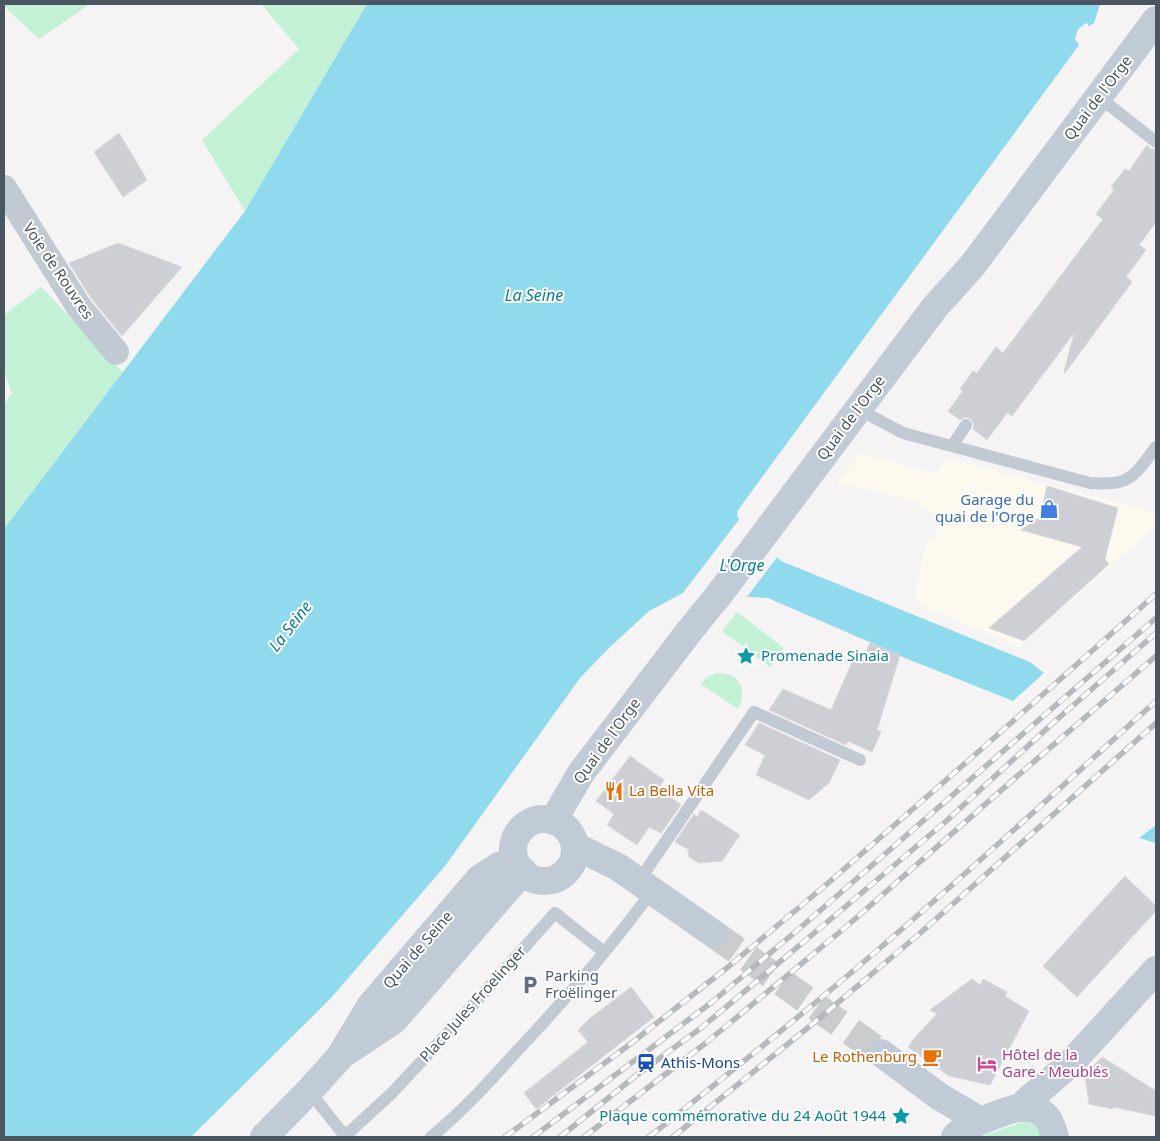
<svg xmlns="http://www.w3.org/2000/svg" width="1160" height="1141" font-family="'Noto Sans',sans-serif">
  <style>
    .commercial { fill: #fdf9ef }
    .green { fill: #c3f1d5 }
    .water { fill: #90daee }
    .pier { fill: #f5f3f3 }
    .building { fill: #cdcfd5; stroke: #d7d9de }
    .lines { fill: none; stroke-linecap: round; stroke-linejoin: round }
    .secondary-tunnel { stroke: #caccce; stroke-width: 28; stroke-dasharray: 28 14; stroke-linecap: butt }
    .lane { stroke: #c1cad2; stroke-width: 12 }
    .street { stroke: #c1cad2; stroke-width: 26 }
    .secondary { stroke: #c1cbd6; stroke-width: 28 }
    .rail-casing { stroke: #b5b8bd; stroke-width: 5.5 }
    .rail { stroke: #fff; stroke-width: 4; stroke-dasharray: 11; stroke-linecap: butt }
    .labels { text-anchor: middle; stroke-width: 4; stroke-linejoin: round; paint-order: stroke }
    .street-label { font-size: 15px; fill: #4a5661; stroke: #fff }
    .shop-label { font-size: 15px; fill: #366cbe; stroke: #fff; text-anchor: end }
    .culture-label { font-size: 15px; fill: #0d838f; stroke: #fff; text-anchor: start }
    .food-label { font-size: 15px; fill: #c56008; stroke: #fff; text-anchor: start }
    .service-label { font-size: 15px; fill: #4e5e75; stroke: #fff; text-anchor: start }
    .hotel-label { font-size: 15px; fill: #b23c85; stroke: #fff; text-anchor: start }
    .transit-label { font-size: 15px; fill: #164399; stroke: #fff; text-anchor: start }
    .water-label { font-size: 16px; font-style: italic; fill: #0c7c9b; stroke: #fff }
  </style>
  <rect width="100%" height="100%" fill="#f5f3f3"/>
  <path class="commercial" d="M860 453 936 474 947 458 1156 513V525L1019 647 922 606 915 594 923 556 928 542 944 523 914 500 838 483Z"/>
  <path class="green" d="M4 4H90L39 39 4 6Z
    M261 4H367L245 211 202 140 299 49Z
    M41 287 123 372 4 529V404L12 394 4 370V315Z
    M737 612 784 648 770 667 722 631Z
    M717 673C740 672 748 691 738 709L701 684 707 677Z
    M1022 1122C1034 1121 1038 1128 1044 1137H981Z"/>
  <path class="water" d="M367 4H1100L1094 23 1089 26 1087 23 1084 24 1083 26 1080 27 1077 32 1075 39 1079 45 738 510 737 516 739 519 781 561 1030 662 1044 673 1013 701 900 656 897 654 768 598 683 593 649 611 609 648 580 678 445 866 331 998 191 1137H4V529L245 211Z
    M1156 824V843L1139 838 1155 826Z"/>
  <path class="pier" d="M741 517 778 556 746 598 721 594 684 595 679 598Z"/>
  <path class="building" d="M119 133 147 180 123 197 94 152Z
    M1147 145 1151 149 1156 150V222L1139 245 1146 250 1126 277 1132 282 1065 373 1064 372 1074 333 1012 416 1007 413 987 440 973 429 974 425 971 419 966 417 960 420 948 411 963 391 960 389 973 371 977 373 996 347 1003 353 1045 297 1103 219 1096 214 1114 190 1111 187 1125 169 1129 171Z
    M118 243 182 267 122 336 91 298 69 263Z
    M1047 486 1118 508 1105 559 1109 564 1024 641 989 628 1082 547 1021 530 1040 517Z
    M870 643 900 655 877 730 881 732 872 752 848 741 846 745 769 710 783 689 831 710 853 660 861 664Z
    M759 723 840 760 829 783 809 800 756 775 765 755 745 745Z
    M630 756 664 780 659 788 681 805 661 833 649 827 637 845 607 825 614 814 596 801Z
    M701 810 740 835 722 861 699 863 689 857 688 849 675 842 694 814 697 817Z
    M1125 876 1156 906V911L1077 997 1043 966Z
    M972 979 980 985 983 979 1007 992 1005 996 1029 1011 990 1085 949 1076 908 1047 917 1035 937 1014 930 1010Z
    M631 987 654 1017 536 1109 524 1093 588 1042 578 1030 589 1019Z
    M1102 1057 1156 1091V1116L1113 1107 1112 1109 1089 1104 1085 1075Z"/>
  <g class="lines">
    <path class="secondary-tunnel" d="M714 934 881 1053"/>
    <path class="lane" d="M1099 97 1156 142
      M858 409 903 433 1090 483C1131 486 1133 477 1156 447
      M952 446 966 425
      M637 880 647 869 754 712 860 760
      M309 1091 345 1136
      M344 1137 392 1093 457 1023 555 913 604 952
      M431 1137C463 1111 490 1081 517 1051 565 1000 611 947 652 891"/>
    <path class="street" d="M4 188 79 307 116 352"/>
    <path class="secondary" d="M513 850a31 31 0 1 1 62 0a31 31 0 1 1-62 0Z
      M553 821 581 773 691 629 718 596 935 307 972 266 1156 20
      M575 846 618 867 714 934
      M346 1052 394 1020 523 871
      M881 1053 940 1097 981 1121
      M1019 1108 1070 1064 1156 970
      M264 1137 309 1091 339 1058 371 1005 479 879 499 866 515 860
      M955 1137C960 1127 1005 1111 1017 1108 1022 1107 1029 1108 1033 1109 1049 1113 1051 1124 1055 1137"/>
    <g class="rail-casing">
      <path id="rail" d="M505 1137 629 1045 728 967 827 884 985 746 1156 594
        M533 1137 712 1002 800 928 1156 618
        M560 1137 638 1074 701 1028 838 913 944 823 1053 723 1156 633
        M584 1137 707 1042 847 926 1022 772 1156 656
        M649 1137C722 1079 795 1021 866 960 965 876 1060 788 1156 701
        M673 1137 821 1017 918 935 1156 723"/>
    </g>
    <use href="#rail" class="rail"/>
  </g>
  <defs>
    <g id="shop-bare" transform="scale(1.5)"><path d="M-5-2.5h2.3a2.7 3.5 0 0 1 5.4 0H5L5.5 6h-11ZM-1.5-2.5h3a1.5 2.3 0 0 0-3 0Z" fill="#3f7fe0" stroke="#fff" stroke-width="2.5" paint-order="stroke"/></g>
    <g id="sight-bare" transform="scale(1.5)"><path d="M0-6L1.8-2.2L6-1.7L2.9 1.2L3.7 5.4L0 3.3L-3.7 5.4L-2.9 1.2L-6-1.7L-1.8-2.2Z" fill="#0f9aa8" stroke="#fff" stroke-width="2.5" paint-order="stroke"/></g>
    <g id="restaurant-bare" transform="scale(1.5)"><path d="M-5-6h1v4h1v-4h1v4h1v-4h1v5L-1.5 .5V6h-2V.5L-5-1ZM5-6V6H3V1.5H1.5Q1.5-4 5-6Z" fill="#e8710a" stroke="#fff" stroke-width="2.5" paint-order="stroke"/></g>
    <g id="parking-bare" transform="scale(1.5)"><path d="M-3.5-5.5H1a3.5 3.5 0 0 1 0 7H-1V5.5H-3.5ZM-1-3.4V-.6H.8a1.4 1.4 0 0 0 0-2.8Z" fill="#5c6f8a" stroke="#fff" stroke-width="2.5" paint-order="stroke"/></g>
    <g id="cafe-bare" transform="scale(1.5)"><path d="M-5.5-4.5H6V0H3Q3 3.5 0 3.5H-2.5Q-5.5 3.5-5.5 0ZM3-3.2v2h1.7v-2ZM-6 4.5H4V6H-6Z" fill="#e8710a" stroke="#fff" stroke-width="2.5" paint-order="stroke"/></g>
    <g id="station-bare" transform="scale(1.5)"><path d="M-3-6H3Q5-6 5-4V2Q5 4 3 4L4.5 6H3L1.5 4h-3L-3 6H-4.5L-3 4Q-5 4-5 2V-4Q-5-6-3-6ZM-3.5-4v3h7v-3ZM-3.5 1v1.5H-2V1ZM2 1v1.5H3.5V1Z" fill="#1a4fb4" stroke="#fff" stroke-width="2.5" paint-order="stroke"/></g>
    <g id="hotel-bare" transform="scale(1.5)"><path d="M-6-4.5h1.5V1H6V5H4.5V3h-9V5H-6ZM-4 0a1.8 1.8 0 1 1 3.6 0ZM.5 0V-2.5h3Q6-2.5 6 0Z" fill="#d1479c" stroke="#fff" stroke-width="2.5" paint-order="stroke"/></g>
  </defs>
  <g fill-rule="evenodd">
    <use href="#shop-bare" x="1049" y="509"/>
    <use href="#sight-bare" x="746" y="656"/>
    <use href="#restaurant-bare" x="614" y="791"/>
    <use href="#parking-bare" x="530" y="985"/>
    <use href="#cafe-bare" x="932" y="1057"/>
    <use href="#station-bare" x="646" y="1063"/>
    <use href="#hotel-bare" x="987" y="1064"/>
    <use href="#sight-bare" x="901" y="1116"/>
  </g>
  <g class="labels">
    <g class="street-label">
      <text transform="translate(1098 98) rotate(-53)" y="5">Quai de l'Orge</text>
      <text transform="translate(58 271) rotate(56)" y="5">Voie de Rouvres</text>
      <text transform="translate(851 418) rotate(-53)" y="5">Quai de l'Orge</text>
      <text transform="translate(607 741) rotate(-54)" y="5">Quai de l'Orge</text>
      <text transform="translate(418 950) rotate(-49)" y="5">Quai de Seine</text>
      <text transform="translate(473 1004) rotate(-48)" y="5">Place Jules Froelinger</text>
    </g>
    <g class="shop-label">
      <text x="1034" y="505">Garage du<tspan x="1034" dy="17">quai de l'Orge</tspan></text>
    </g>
    <g class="culture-label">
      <text x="761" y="661">Promenade Sinaia</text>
      <text x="886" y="1121" text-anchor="end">Plaque commémorative du 24 Août 1944</text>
    </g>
    <g class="food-label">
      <text x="629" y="796">La Bella Vita</text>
      <text x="917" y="1062" text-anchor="end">Le Rothenburg</text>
    </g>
    <g class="service-label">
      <text x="545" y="981">Parking<tspan x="545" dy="17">Froëlinger</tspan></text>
    </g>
    <g class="hotel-label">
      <text x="1002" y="1060">Hôtel de la<tspan x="1002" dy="17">Gare - Meublés</tspan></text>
    </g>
    <g class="transit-label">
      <text x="661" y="1068">Athis-Mons</text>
    </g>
    <g class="water-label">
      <text x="534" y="301">La Seine</text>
      <text x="742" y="571">L'Orge</text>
      <text transform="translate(290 626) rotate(-52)" y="6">La Seine</text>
    </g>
  </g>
  <rect width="1160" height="1141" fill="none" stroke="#4a5661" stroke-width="10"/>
</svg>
